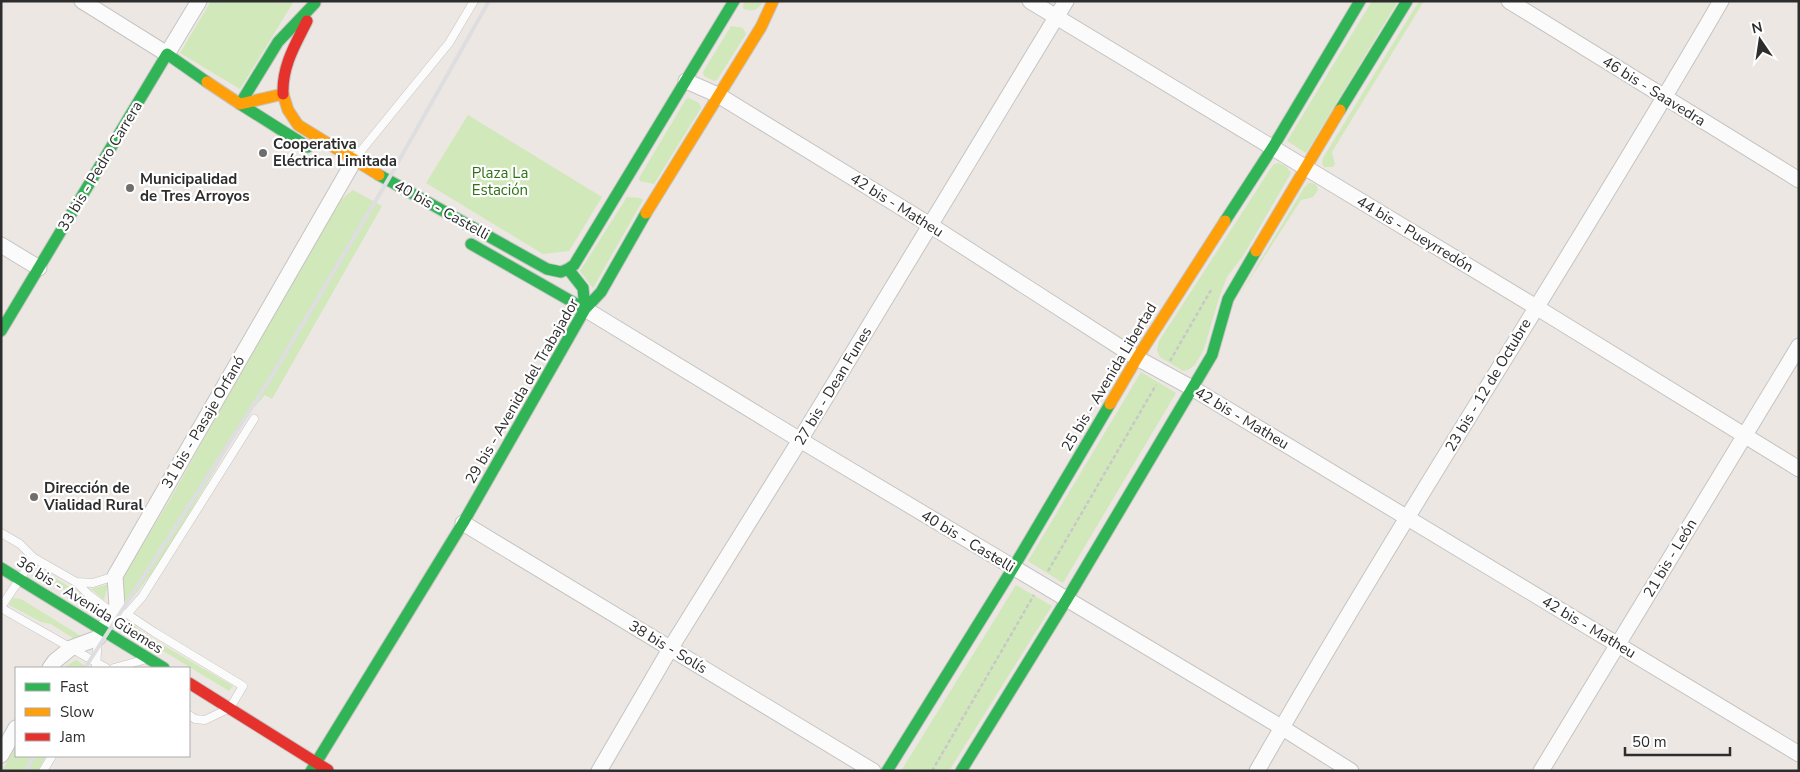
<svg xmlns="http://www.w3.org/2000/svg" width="1800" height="772" font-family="'Nunito Sans',sans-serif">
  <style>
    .green { fill: #d0e8ba }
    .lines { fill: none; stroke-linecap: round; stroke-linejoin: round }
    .lane-casing { stroke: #c5c4c3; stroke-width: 9 }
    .street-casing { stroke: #c5c4c3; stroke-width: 17 }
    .fast-casing { stroke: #c5c4c3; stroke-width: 13 }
    .slow-casing { stroke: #c5c4c3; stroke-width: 13 }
    .jam-casing { stroke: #c5c4c3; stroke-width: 13 }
    .path { stroke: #c8c8c8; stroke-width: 2.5; stroke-dasharray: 4 2.5; stroke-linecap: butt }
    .lane { stroke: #fcfbfb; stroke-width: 8 }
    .street { stroke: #fcfbfb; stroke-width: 15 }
    .fast { stroke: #30b455; stroke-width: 11 }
    .slow { stroke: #ff9f0a; stroke-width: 11 }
    .jam { stroke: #e5322d; stroke-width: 11 }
    .rail { stroke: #dedee0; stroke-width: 4 }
    .poi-dot { fill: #706e6c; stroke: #fff; stroke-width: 2 }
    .labels { text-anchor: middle; stroke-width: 4.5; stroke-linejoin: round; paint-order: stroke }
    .street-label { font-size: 15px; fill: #2d2d2d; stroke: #fff }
    .poi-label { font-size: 15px; font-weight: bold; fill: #2d2d2d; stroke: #fff; text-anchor: start }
    .park-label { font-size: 15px; fill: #307117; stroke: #fff }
  </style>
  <rect width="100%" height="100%" fill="#ece7e2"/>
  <path class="green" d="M211 1H294L240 89 180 53Z
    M744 1H764C757 10 755 12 744 9L743 7Z
    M1372 1H1398L1306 153 1287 141Z
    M1419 1H1424L1332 152 1335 164 1333 167H1324L1322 163 1323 158Z
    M731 26 743 28 746 34 717 80 714 81 704 76 703 72Z
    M689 98 699 103 701 108 654 184 640 181 639 178 686 99Z
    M468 115 602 197 569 251 543 254 426 183Z
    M1278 163 1286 166 1291 173 1243 256 1227 277 1219 298 1204 349 1195 365 1188 370 1183 371 1160 357 1157 350 1159 341 1273 165Z
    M1309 183C1315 183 1317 184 1318 190L1313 197 1301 200 1239 296 1304 188Z
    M353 190 382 206 272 399 265 395 249 413 160 562 132 599 123 601V576L171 498 334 205Z
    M627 197 640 198 643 200 593 288 580 271Z
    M1141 372 1176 393 1063 583 1028 561Z
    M38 573 50 575 81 594 97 605 99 612Z
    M108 584 104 600 91 589Z
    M1016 585 1052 606 949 771H901Z
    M13 598 21 599 84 638H73L51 624 41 622 9 605Z
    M120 619 129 620 144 634 233 686 229 691 119 624Z
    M76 660 88 668H63Z
    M16 746V756H46L38 771H2Z"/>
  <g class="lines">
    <g class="lane-casing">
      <path id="lane" d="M356 157 449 43 474 1
        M1 533 20 544 34 558 76 582 89 595 113 613 127 614 154 632 243 686 230 708 205 720 195 719 189 715
        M76 582 93 583 115 576
        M1 607 34 558
        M1 608 106 668
        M127 614 142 597 254 419
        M96 666 98 638
        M114 668 143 660
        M43 771 52 756"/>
    </g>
    <g class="street-casing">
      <path id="street" d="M82 1 167 54 199 1
        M1030 1 1536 307 1799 469
        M1509 1 1799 180
        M686 81 718 95 930 225 1137 358 1192 388 1799 754
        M1 245 39 268
        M585 309 800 440 1281 727 1351 771
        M463 523 873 771
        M50 668 55 661 71 648 98 638 117 606 115 576 355 159
        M1 755 16 728
        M599 771 670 649 800 440 1066 1
        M1257 771C1405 511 1571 260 1721 1
        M1541 771 1799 346"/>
    </g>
    <g class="fast-casing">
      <path id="fast" d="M1340 110 1407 1
        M308 147 240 104 278 42 315 3
        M379 175 547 269 561 272 568 269 583 288 585 309
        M1225 221 1273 147 1360 1
        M471 244 585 309
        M568 269 574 265 734 1
        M1 331 167 54 207 82
        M1 568 164 668
        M311 771 463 523 585 309 601 292 646 213
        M887 771 1013 568 1110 404
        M961 771 1067 599 1212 355 1228 299 1256 251"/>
    </g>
    <g class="slow-casing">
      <path id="slow" d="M207 82 240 104 283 94 288 110 298 125 379 175
        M646 213 761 27 773 1
        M1256 251 1340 110
        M1110 404 1137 358 1225 221"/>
    </g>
    <g class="jam-casing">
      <path id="jam" d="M283 94C282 66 295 45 307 21
        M189 683 328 770"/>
    </g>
    <path class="path" d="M1170 361 1211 290
      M1048 571 1156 385
      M932 771 1034 595"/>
    <use href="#lane" class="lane"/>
    <use href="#street" class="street"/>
    <use href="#fast" class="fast"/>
    <use href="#slow" class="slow"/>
    <use href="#jam" class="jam"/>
    <path class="rail" d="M85 668 270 379 388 180 489 1
      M26 771 34 756"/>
  </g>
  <g class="poi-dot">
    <circle cx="263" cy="153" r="5"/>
    <circle cx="130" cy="188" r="5"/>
    <circle cx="34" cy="497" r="5"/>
  </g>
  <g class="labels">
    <g class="street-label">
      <text transform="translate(1654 91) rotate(32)" y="5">46 bis - Saavedra</text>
      <text transform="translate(100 166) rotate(-59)" y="5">33 bis - Pedro Carrera</text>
      <text transform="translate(897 205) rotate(32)" y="5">42 bis - Matheu</text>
      <text transform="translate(442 210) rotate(29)" y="5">40 bis - Castelli</text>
      <text transform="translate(1415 234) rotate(31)" y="5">44 bis - Pueyrredón</text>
      <text transform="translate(1109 377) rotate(-59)" y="5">25 bis - Avenida Libertad</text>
      <text transform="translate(1488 385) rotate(-59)" y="5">23 bis - 12 de Octubre</text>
      <text transform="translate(833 386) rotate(-59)" y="5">27 bis - Dean Funes</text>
      <text transform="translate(522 391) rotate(-60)" y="5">29 bis - Avenida del Trabajador</text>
      <text transform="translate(1242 418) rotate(31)" y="5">42 bis - Matheu</text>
      <text transform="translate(203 422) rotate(-60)" y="5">31 bis - Pasaje Orfanó</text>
      <text transform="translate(968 541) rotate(31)" y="5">40 bis - Castelli</text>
      <text transform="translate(1670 558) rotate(-59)" y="5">21 bis - León</text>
      <text transform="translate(90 605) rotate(32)" y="5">36 bis - Avenida Güemes</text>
      <text transform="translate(1589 627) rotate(31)" y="5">42 bis - Matheu</text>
      <text transform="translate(668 647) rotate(31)" y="5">38 bis - Solís</text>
    </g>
    <g class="poi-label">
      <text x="273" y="149">Cooperativa<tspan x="273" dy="17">Eléctrica Limitada</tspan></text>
      <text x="140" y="184">Municipalidad<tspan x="140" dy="17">de Tres Arroyos</tspan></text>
      <text x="44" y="493">Dirección de<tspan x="44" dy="17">Vialidad Rural</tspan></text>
    </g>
    <g class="park-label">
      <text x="500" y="178">Plaza La<tspan x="500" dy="17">Estación</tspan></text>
    </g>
  </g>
  <rect width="1800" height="772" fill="none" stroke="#2d2d2d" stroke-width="5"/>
  <rect x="15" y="667" width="175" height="90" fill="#ffffff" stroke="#ababab"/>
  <rect x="25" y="683" width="25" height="8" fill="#30b455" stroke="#ababab"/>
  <text x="60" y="692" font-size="15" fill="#2d2d2d">Fast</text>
  <rect x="25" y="708" width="25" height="8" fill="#ff9f0a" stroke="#ababab"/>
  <text x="60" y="717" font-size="15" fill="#2d2d2d">Slow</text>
  <rect x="25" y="733" width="25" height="8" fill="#e5322d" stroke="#ababab"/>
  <text x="60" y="742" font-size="15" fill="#2d2d2d">Jam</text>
  <g transform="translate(1760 40) rotate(347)" stroke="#ffffff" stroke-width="4" paint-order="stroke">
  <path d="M0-4L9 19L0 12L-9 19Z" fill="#2d2d2d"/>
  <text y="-8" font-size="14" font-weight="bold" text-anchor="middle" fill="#2d2d2d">N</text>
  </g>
  <path d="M1625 747v8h105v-8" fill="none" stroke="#2d2d2d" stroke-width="2.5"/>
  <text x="1632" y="747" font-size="15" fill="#2d2d2d" stroke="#ffffff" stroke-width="4" paint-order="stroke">50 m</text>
</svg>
